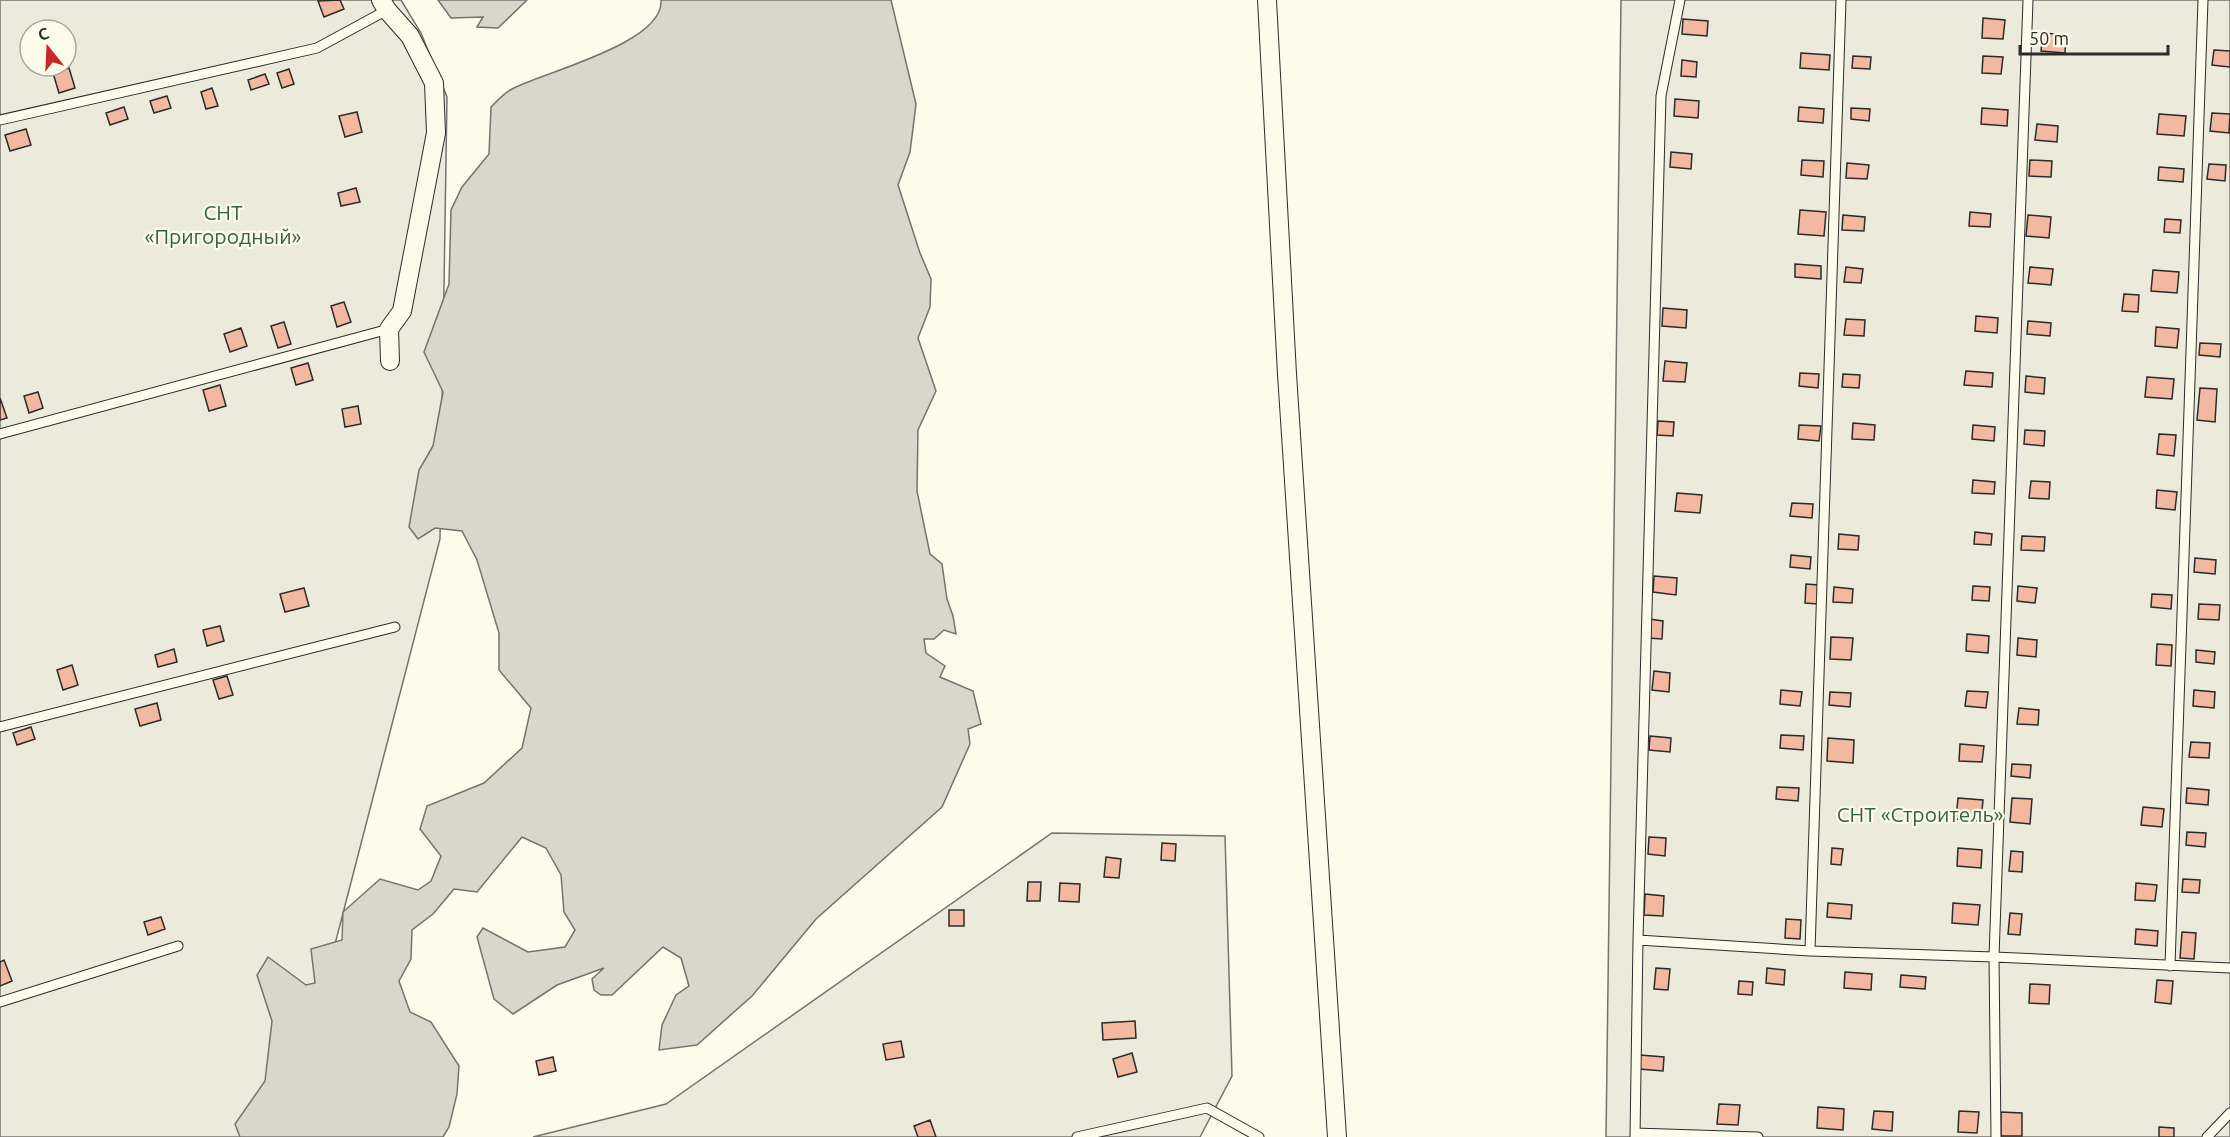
<svg xmlns="http://www.w3.org/2000/svg" width="2230" height="1137" font-family="Ubuntu,sans-serif">
  <style>
    .green { fill: #ecebdb; stroke: #74746e; stroke-width: 1.5; fill-rule: evenodd }
    .water { fill: #d8d7c9; stroke: #74746e; stroke-width: 1.5 }
    .building { fill: #f2b8a0; stroke: #2b2b2b; stroke-width: 1.5 }
    .lines { fill: none; stroke-linecap: round; stroke-linejoin: round }
    .service-casing { stroke: #2b2b2b; stroke-width: 11 }
    .minor-casing { stroke: #2b2b2b; stroke-width: 20 }
    .service { stroke: #fdfbea; stroke-width: 9 }
    .minor { stroke: #fdfbea; stroke-width: 18 }
    .labels { text-anchor: middle; stroke-width: 4.5; stroke-linejoin: round; paint-order: stroke }
    .park-label { font-size: 21px; fill: #34623c; stroke: #fdfbea }
  </style>
  <rect width="100%" height="100%" fill="#fdfbea"/>
  <path class="green" d="M0 0H401L421 33 447 97 440 539 285 1137H0ZM30 30H66V66H30Z
    M1621 0H2230V1137H1606Z
    M1052 833 1225 836 1232 1076 1200 1137H533L666 1104Z"/>
  <path class="water" d="M438 0H527L498 28 477 27 483 17 451 18Z
    M661 0H891L916 104 910 152 898 185 920 253 931 279 930 307 918 338 936 391 918 430 917 491 930 554 942 564 947 599 953 616 956 634 944 630 934 639H924L926 653 945 666 940 677 973 691 981 724 968 729 970 744 942 807 816 919 752 996 697 1045 659 1050 662 1025 676 995 689 986 681 958 663 947 612 995H601L594 990 592 979 604 968 557 985 513 1014 494 999 477 937 483 928 528 952 565 947 575 930 564 912 561 875 546 848 522 837 477 892 454 889 433 914 412 930 411 959 399 981 410 1012 431 1022 459 1066 457 1094 449 1127 443 1137H240L235 1124 265 1081 272 1021 257 975 268 957 306 985 315 983 311 949 342 940 343 912 380 879 418 890 431 881 441 856 420 829 427 806 484 783 522 748 531 708 499 670V633L477 560 462 531 435 528 418 539 409 527 419 470 433 446 443 392 424 352 449 284 451 210 462 187 489 154 491 107C497 101 504 93 512 89 544 72 665 43 661 0Z"/>
  <path class="building" d="M340 0 344 9 324 17 318 1Z
    M1983 18 2005 20 2003 39 1982 38Z
    M1683 19 1708 21 1707 36 1682 34Z
    M2043 33 2066 35 2065 53 2041 51Z
    M2214 50 2230 51V67L2212 65Z
    M1801 53 1830 55 1829 70 1800 68Z
    M1853 56 1871 57 1870 69 1852 68Z
    M1983 56 2003 57 2001 74 1982 73Z
    M1682 60 1697 62 1696 77 1681 76Z
    M69 68 75 88 59 93 53 73Z
    M289 69 294 84 282 88 277 73Z
    M265 74 269 84 251 90 248 80Z
    M212 88 218 106 206 109 201 92Z
    M167 96 171 108 154 113 150 101Z
    M1675 99 1699 101 1698 118 1674 116Z
    M124 107 128 119 110 125 106 113Z
    M1799 107 1824 109 1823 123 1798 121Z
    M1851 108 1870 109 1869 121 1851 119Z
    M1982 108 2008 110 2007 126 1981 124Z
    M357 112 362 132 345 137 339 116Z
    M2212 113 2230 114 2229 133 2210 131Z
    M2159 114 2186 116 2184 136 2157 134Z
    M2037 124 2058 126 2057 142 2035 140Z
    M26 129 31 145 10 151 5 135Z
    M1671 152 1692 154 1691 169 1670 167Z
    M1802 160 1824 161 1823 177 1801 175Z
    M2030 160 2052 161 2051 177 2029 176Z
    M1847 163 1869 165 1867 179 1846 178Z
    M2209 164 2226 165 2225 181 2207 179Z
    M2159 167 2184 169 2183 182 2158 180Z
    M356 188 360 202 341 206 338 193Z
    M1800 210 1826 212 1824 236 1798 234Z
    M1970 212 1991 214 1990 227 1969 226Z
    M1843 215 1865 217 1864 231 1842 230Z
    M2028 215 2051 217 2049 238 2026 236Z
    M2165 219 2181 220 2180 233 2164 232Z
    M1795 264 1821 266V279L1795 277Z
    M1846 267 1863 269 1861 283 1844 282Z
    M2030 267 2053 269 2051 285 2028 283Z
    M2153 270 2179 272 2177 293 2151 291Z
    M2124 294 2139 295 2138 312 2122 311Z
    M344 302 351 322 337 327 331 306Z
    M1663 308 1687 310 1686 328 1662 326Z
    M1976 316 1998 318 1997 333 1975 331Z
    M1846 319 1865 320 1864 336 1844 335Z
    M2028 321 2051 323 2050 336 2027 334Z
    M284 322 291 344 278 348 271 326Z
    M2156 327 2179 329 2177 348 2155 346Z
    M241 328 247 346 230 352 224 334Z
    M2200 343 2221 344 2220 357 2199 355Z
    M1665 361 1687 363 1685 382 1663 381Z
    M308 363 313 380 296 385 291 368Z
    M1966 371 1993 373 1992 387 1964 385Z
    M1800 373 1819 374 1818 388 1799 386Z
    M1843 374 1860 375 1859 388 1842 387Z
    M2026 376 2045 378 2044 394 2025 392Z
    M2147 377 2174 379 2172 399 2145 397Z
    M220 385 226 406 209 411 203 390Z
    M2200 388 2217 389 2215 422 2197 420Z
    M38 392 43 408 29 413 24 396Z
    M0 398 7 418 0 420Z
    M358 406 361 424 345 427 342 409Z
    M1658 421 1674 422 1673 436 1657 435Z
    M1853 423 1875 425 1874 440 1852 439Z
    M1799 425 1821 426 1819 441 1798 439Z
    M1973 425 1995 427 1994 441 1972 439Z
    M2025 430 2045 431 2044 446 2024 444Z
    M2159 434 2176 435 2174 456 2157 454Z
    M1973 480 1995 482 1994 494 1972 493Z
    M2031 481 2050 482 2049 499 2029 498Z
    M2157 490 2177 492 2175 510 2156 508Z
    M1677 493 1702 495 1700 513 1675 511Z
    M1792 503 1813 504 1812 518 1790 516Z
    M1975 532 1992 534 1991 545 1974 544Z
    M1839 534 1859 536 1858 550 1838 549Z
    M2022 536 2045 537 2044 551 2021 550Z
    M1791 555 1811 557 1810 569 1790 567Z
    M2195 558 2216 560 2215 574 2194 572Z
    M1654 576 1677 578 1676 595 1653 592Z
    M1806 584 1819 585 1818 604 1805 603Z
    M1973 586 1990 587 1989 601 1972 600Z
    M2018 586 2037 588 2035 603 2017 601Z
    M1834 587 1853 589 1852 603 1833 602Z
    M304 588 309 606 285 612 280 594Z
    M2152 594 2172 595 2171 609 2151 607Z
    M2199 604 2220 605 2219 620 2198 619Z
    M1649 619 1663 621 1662 639 1648 638Z
    M220 626 224 641 207 646 203 630Z
    M1967 634 1989 636 1988 653 1966 651Z
    M1831 637 1853 638 1851 660 1830 659Z
    M2018 638 2037 640 2036 657 2017 655Z
    M2157 644 2172 645 2171 666 2156 665Z
    M174 649 177 662 158 667 155 655Z
    M2196 650 2215 652 2214 664 2196 662Z
    M72 665 78 685 63 690 57 670Z
    M1654 671 1670 673 1669 692 1652 690Z
    M227 676 233 695 219 699 213 680Z
    M1781 690 1802 692 1800 706 1780 704Z
    M2194 690 2215 692 2214 708 2193 706Z
    M1967 691 1988 692 1986 708 1965 706Z
    M1830 692 1851 693 1850 707 1829 705Z
    M157 703 161 720 140 726 135 709Z
    M2019 708 2039 710 2038 725 2017 724Z
    M31 727 35 739 17 745 13 733Z
    M1781 735 1804 736 1803 750 1780 748Z
    M1650 736 1671 738 1670 752 1649 750Z
    M1828 738 1854 740 1853 763 1827 761Z
    M2191 742 2210 743 2209 758 2189 757Z
    M1960 744 1984 746 1982 762 1959 761Z
    M2012 764 2031 765 2030 778 2011 776Z
    M1777 787 1799 788 1798 801 1776 799Z
    M2187 788 2209 790 2208 805 2186 803Z
    M1958 798 1983 800 1981 821 1956 819Z
    M2012 798 2032 799 2030 824 2010 822Z
    M2143 807 2164 809 2162 827 2141 825Z
    M2187 832 2206 833 2205 847 2186 845Z
    M1649 837 1666 838 1665 856 1648 854Z
    M1162 843 1176 844 1175 861 1161 860Z
    M1832 848 1843 849 1841 865 1831 864Z
    M1958 848 1982 850 1981 868 1957 866Z
    M2011 851 2023 852 2022 872 2009 871Z
    M1106 857 1121 859 1119 878 1104 877Z
    M2183 879 2200 880 2199 893 2182 892Z
    M1028 882H1041L1040 901H1027Z
    M1060 883 1080 884 1079 902 1059 901Z
    M2136 883 2157 885 2155 901 2135 900Z
    M1645 894 1664 896 1663 916 1644 915Z
    M1828 903 1852 905 1851 919 1827 917Z
    M1953 903 1980 905 1978 925 1952 923Z
    M949 910H964V926H949Z
    M2010 913 2022 914 2020 935 2008 934Z
    M161 917 165 929 148 935 144 922Z
    M1786 919 1801 920 1800 939 1785 938Z
    M2136 929 2158 931 2157 946 2135 944Z
    M2182 932 2196 933 2194 959 2180 958Z
    M4 960 12 981 0 986V962Z
    M1656 968 1670 969 1668 990 1654 989Z
    M1767 968 1785 970 1784 985 1766 983Z
    M1845 972 1872 974 1871 990 1844 988Z
    M1901 975 1926 977 1925 989 1900 987Z
    M2157 980 2173 981 2171 1004 2155 1002Z
    M1739 981 1753 982 1752 995 1738 994Z
    M2030 984 2050 985 2049 1004 2029 1003Z
    M1135 1021 1136 1038 1103 1040 1102 1023Z
    M901 1041 904 1057 886 1060 883 1044Z
    M1132 1053 1137 1072 1118 1077 1113 1059Z
    M1640 1055 1664 1057 1663 1071 1639 1069Z
    M553 1057 556 1071 539 1075 536 1061Z
    M1719 1104 1740 1105 1738 1125 1717 1124Z
    M1818 1107 1844 1109 1843 1130 1817 1128Z
    M1874 1111 1893 1112 1892 1131 1872 1129Z
    M1959 1111 1979 1112 1977 1133 1958 1132Z
    M2001 1112 2022 1113V1136H2001Z
    M930 1120 936 1137H918L914 1126Z
    M2159 1127 2174 1128V1137H2159Z"/>
  <g class="lines">
    <g class="service-casing">
      <path id="service" d="M0 120 317 48 387 10
        M0 434 389 329
        M0 727 395 627
        M1638 940 1810 951 1994 957 2230 968
        M1810 951 1841 0
        M2170 966 2203 0
        M0 1002 178 946
        M1635 1133 1758 1137
        M1077 1137 1207 1108 1259 1137
        M1635 1137 1638 940 1661 96 1680 0
        M1996 1137 1994 957 2028 0
        M2207 1137 2230 1113"/>
    </g>
    <g class="minor-casing">
      <path id="minor" d="M381 0 387 10 410 36 434 83 436 133 402 311 389 329 390 361
        M1267 0 1287 374 1337 1137"/>
    </g>
    <use href="#service" class="service"/>
    <use href="#minor" class="minor"/>
  </g>
  <g class="labels">
    <g class="park-label">
      <text x="223" y="220">СНТ<tspan x="223" dy="24">«Пригородный»</tspan></text>
      <text x="1920" y="822">СНТ «Строитель»</text>
    </g>
  </g>
  <g transform="translate(48 48) rotate(342)"><circle r="28" fill="#fdfbea" stroke="#a9a89e" stroke-width="1.5"/>
  <path d="M0-4.5L10 22L0 15L-10 22Z" fill="#c62828"/>
  <text y="-9" font-size="16" font-weight="bold" text-anchor="middle" fill="#2b2b2b">С</text>
  </g>
  <path d="M2020 45v9h148v-9" fill="none" stroke="#2b2b2b" stroke-width="3"/>
  <text x="2029" y="45" font-size="18" fill="#2b2b2b" stroke="#fdfbea" stroke-width="4.5" paint-order="stroke">50 m</text>
</svg>
